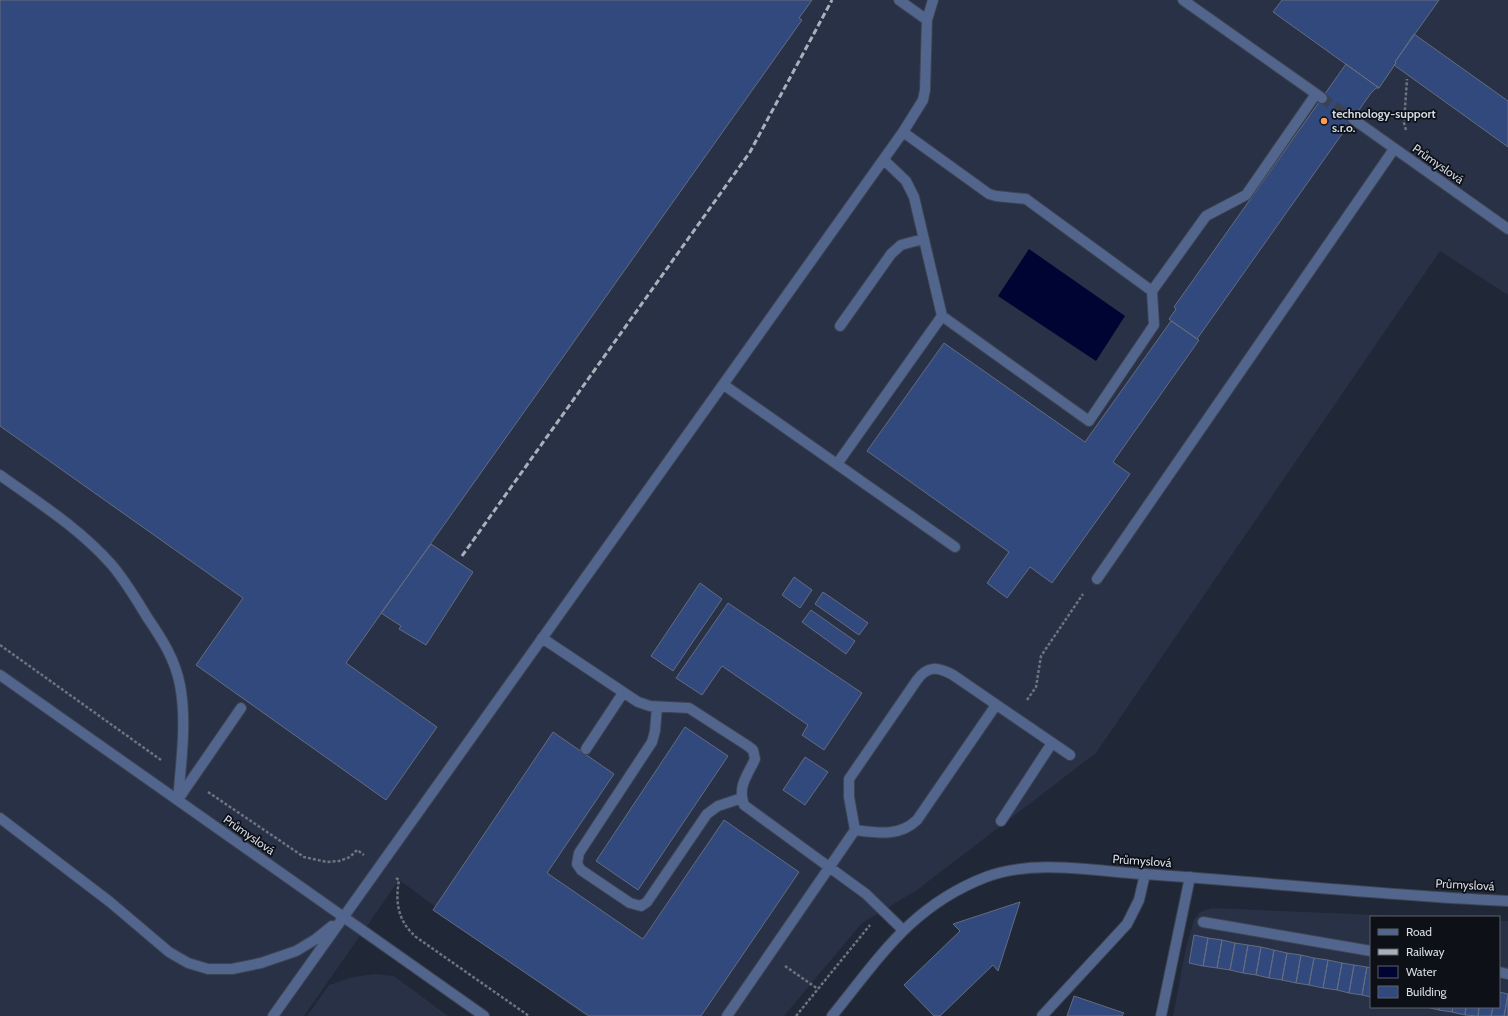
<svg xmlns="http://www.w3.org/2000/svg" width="1508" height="1016" font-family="Cabin,sans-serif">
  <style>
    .built { fill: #283145 }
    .water { fill: #000433 }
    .building { fill: #32497e; stroke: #646c7d }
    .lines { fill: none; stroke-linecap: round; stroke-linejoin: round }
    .street-tunnel { stroke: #3b4250; stroke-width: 10; stroke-dasharray: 10 5; stroke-linecap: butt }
    .lane-casing { stroke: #3d4352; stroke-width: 12 }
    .street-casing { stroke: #3d4352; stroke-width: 12 }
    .path { stroke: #6d7380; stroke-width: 2.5; stroke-dasharray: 3 2; stroke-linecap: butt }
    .lane { stroke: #52658d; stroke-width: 10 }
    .street { stroke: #52658d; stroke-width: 10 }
    .rail { stroke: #aab0bb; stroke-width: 3; stroke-dasharray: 6 3; stroke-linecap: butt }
    .poi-dot { fill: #fd9c56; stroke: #0d1017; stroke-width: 1.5 }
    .labels { text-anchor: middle; stroke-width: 3.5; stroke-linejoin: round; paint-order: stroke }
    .poi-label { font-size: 12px; font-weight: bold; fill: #d4d9e3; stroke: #0d1017; text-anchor: start }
    .street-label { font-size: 12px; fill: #d4d9e3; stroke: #0d1017 }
  </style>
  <rect width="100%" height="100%" fill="#202736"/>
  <path class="built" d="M0 0H1508V295L1440 251 1096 753 917 890 862 923 784 1016H585L399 880 304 1016H0Z
    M1212 908 1424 917H1371V1007H1499V921H1508V1016H1173L1186 947 1194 920 1200 912Z
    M375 974 394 976 448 1016H307L329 985 353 977Z"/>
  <path class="water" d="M1029 249 1125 316 1096 361 998 296Z"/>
  <path class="building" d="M0 0H812L799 18 802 20 346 663 437 727 386 800 196 665 243 598 0 426Z
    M1282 0H1439L1395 62 1396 63 1379 88 1273 12Z
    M1414 34 1508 101V147L1394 65 1396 63 1395 62Z
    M1346 64 1379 88H1376L1371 93 1197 339 1169 319 1176 309 1174 307Z
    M1171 321 1199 340 1113 462 1130 474 1052 583 1030 567 1007 598 987 583 1009 552 867 451 944 343 1085 442Z
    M431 544 473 572 426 645 399 629 401 626 381 613Z
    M794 577 812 590 800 608 782 595Z
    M700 583 722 599 673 671 651 656Z
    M823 592 868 623 859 635 815 604Z
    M728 603 862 693 824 750 802 735 808 725 722 666 702 695 676 678Z
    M811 610 855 641 846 654 802 622Z
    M685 727 728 756 638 890 596 861Z
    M553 732 614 774 547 873 643 939 724 820 799 872 701 1016H589L433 910Z
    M805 757 828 772 805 805 783 790Z
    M1020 902 998 971 993 965 940 1016H934L904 985 960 931 953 924Z
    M1194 935 1208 938 1203 966 1189 963Z
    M1208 938 1222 940 1217 968 1203 966Z
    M1222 940 1235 943 1230 970 1217 968Z
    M1235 943 1248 945 1243 973 1230 970Z
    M1248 945 1261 947 1256 975 1243 973Z
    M1261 947 1274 950 1269 978 1256 975Z
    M1274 950 1287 953 1282 980 1269 978Z
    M1287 953 1301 955 1296 983 1282 980Z
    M1301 955 1314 958 1309 985 1296 983Z
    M1314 958 1328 960 1323 988 1309 985Z
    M1328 960 1342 963 1337 990 1323 988Z
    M1342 963 1354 965 1349 993 1337 990Z
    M1354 965 1367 967 1362 995 1349 993Z
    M1367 967 1371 968V997L1362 995Z
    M1499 992 1508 994 1504 1016H1491L1493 1007H1499Z
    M1508 995V1016H1504Z
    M1074 996 1124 1013 1122 1016H1067Z
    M1426 1007H1439V1010Z
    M1439 1007H1453L1452 1012 1439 1010Z
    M1453 1007H1466L1465 1015 1452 1012Z
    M1466 1007H1479L1478 1016 1465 1015Z
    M1479 1007H1493L1491 1016H1478Z"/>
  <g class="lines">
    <path class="street-tunnel" d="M1322 98 1353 119"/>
    <g class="lane-casing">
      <path id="lane" d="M899 0 927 20
        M903 132 989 194 996 196 1026 199 1152 291
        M884 160 906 181 914 197 942 316
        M840 326 891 254 901 245 923 239
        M724 385 955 547
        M837 464 942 316 1089 421 1154 325 1152 291 1206 216 1246 195 1316 94
        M0 475C39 503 79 528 111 564 125 580 136 599 147 617 162 639 175 659 180 685 187 722 181 762 178 800
        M1097 579 1394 149
        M542 638 638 702 650 706 689 708 748 746 753 750 755 759C748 775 737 786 744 805L866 894 903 930
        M996 705 917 820C899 837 878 833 855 830L849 797V779L917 680C928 665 938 667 953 675L1070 755
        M657 707 655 731 652 742 579 853 577 864 581 870 630 903 641 906 647 902 707 814 718 806 742 798
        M586 749 623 693
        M179 798 241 708
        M0 818 110 902 169 952 188 963 208 969H232L261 963 296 951 316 939 332 926
        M1001 821 1052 743
        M1203 922 1371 951
        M1499 972 1508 974
        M273 1016 903 132 923 100 925 90 927 20 933 0
        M727 1016 855 830
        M1042 1016 1127 924 1139 900 1145 874
        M1161 1016 1190 877"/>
    </g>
    <g class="street-casing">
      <path id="street" d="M1183 0 1322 98
        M1353 119 1508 229
        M0 675 484 1016
        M832 1016C880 957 911 906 986 877 1033 859 1094 871 1143 874 1265 882 1386 896 1508 901"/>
    </g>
    <path class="path" d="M1406 130 1404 123 1407 79
      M0 645 161 760
      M1027 700 1036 687 1041 656 1083 594
      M208 792 304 857 327 862 339 861 350 857 357 850 364 855
      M396 878 399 880C395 903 398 921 416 937L529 1016
      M785 966 818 989
      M796 1016 870 925"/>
    <use href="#lane" class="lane"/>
    <use href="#street" class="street"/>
    <path class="rail" d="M462 556 750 152 832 0"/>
  </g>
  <circle class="poi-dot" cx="1324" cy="121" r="4"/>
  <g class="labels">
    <g class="poi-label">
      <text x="1332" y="118">technology-support<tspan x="1332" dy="14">s.r.o.</tspan></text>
    </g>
    <g class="street-label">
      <text transform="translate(1438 164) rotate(35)" y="4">Průmyslová</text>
      <text transform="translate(249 835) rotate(35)" y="4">Průmyslová</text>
      <text transform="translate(1142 861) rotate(4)" y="4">Průmyslová</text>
      <text transform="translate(1465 885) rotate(3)" y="4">Průmyslová</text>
    </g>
  </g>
  <rect x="1370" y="916" width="130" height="92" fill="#0d1017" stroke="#5d6069"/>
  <rect x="1378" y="929" width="20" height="6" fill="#52658d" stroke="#5d6069"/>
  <text x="1406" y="936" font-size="12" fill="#d4d9e3">Road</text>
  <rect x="1378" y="949" width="20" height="6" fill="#aab0bb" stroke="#5d6069"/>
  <text x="1406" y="956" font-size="12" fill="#d4d9e3">Railway</text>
  <rect x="1378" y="966" width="20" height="12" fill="#000433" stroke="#5d6069"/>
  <text x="1406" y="976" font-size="12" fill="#d4d9e3">Water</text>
  <rect x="1378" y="986" width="20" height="12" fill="#32497e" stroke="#5d6069"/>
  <text x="1406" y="996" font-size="12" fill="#d4d9e3">Building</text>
</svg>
